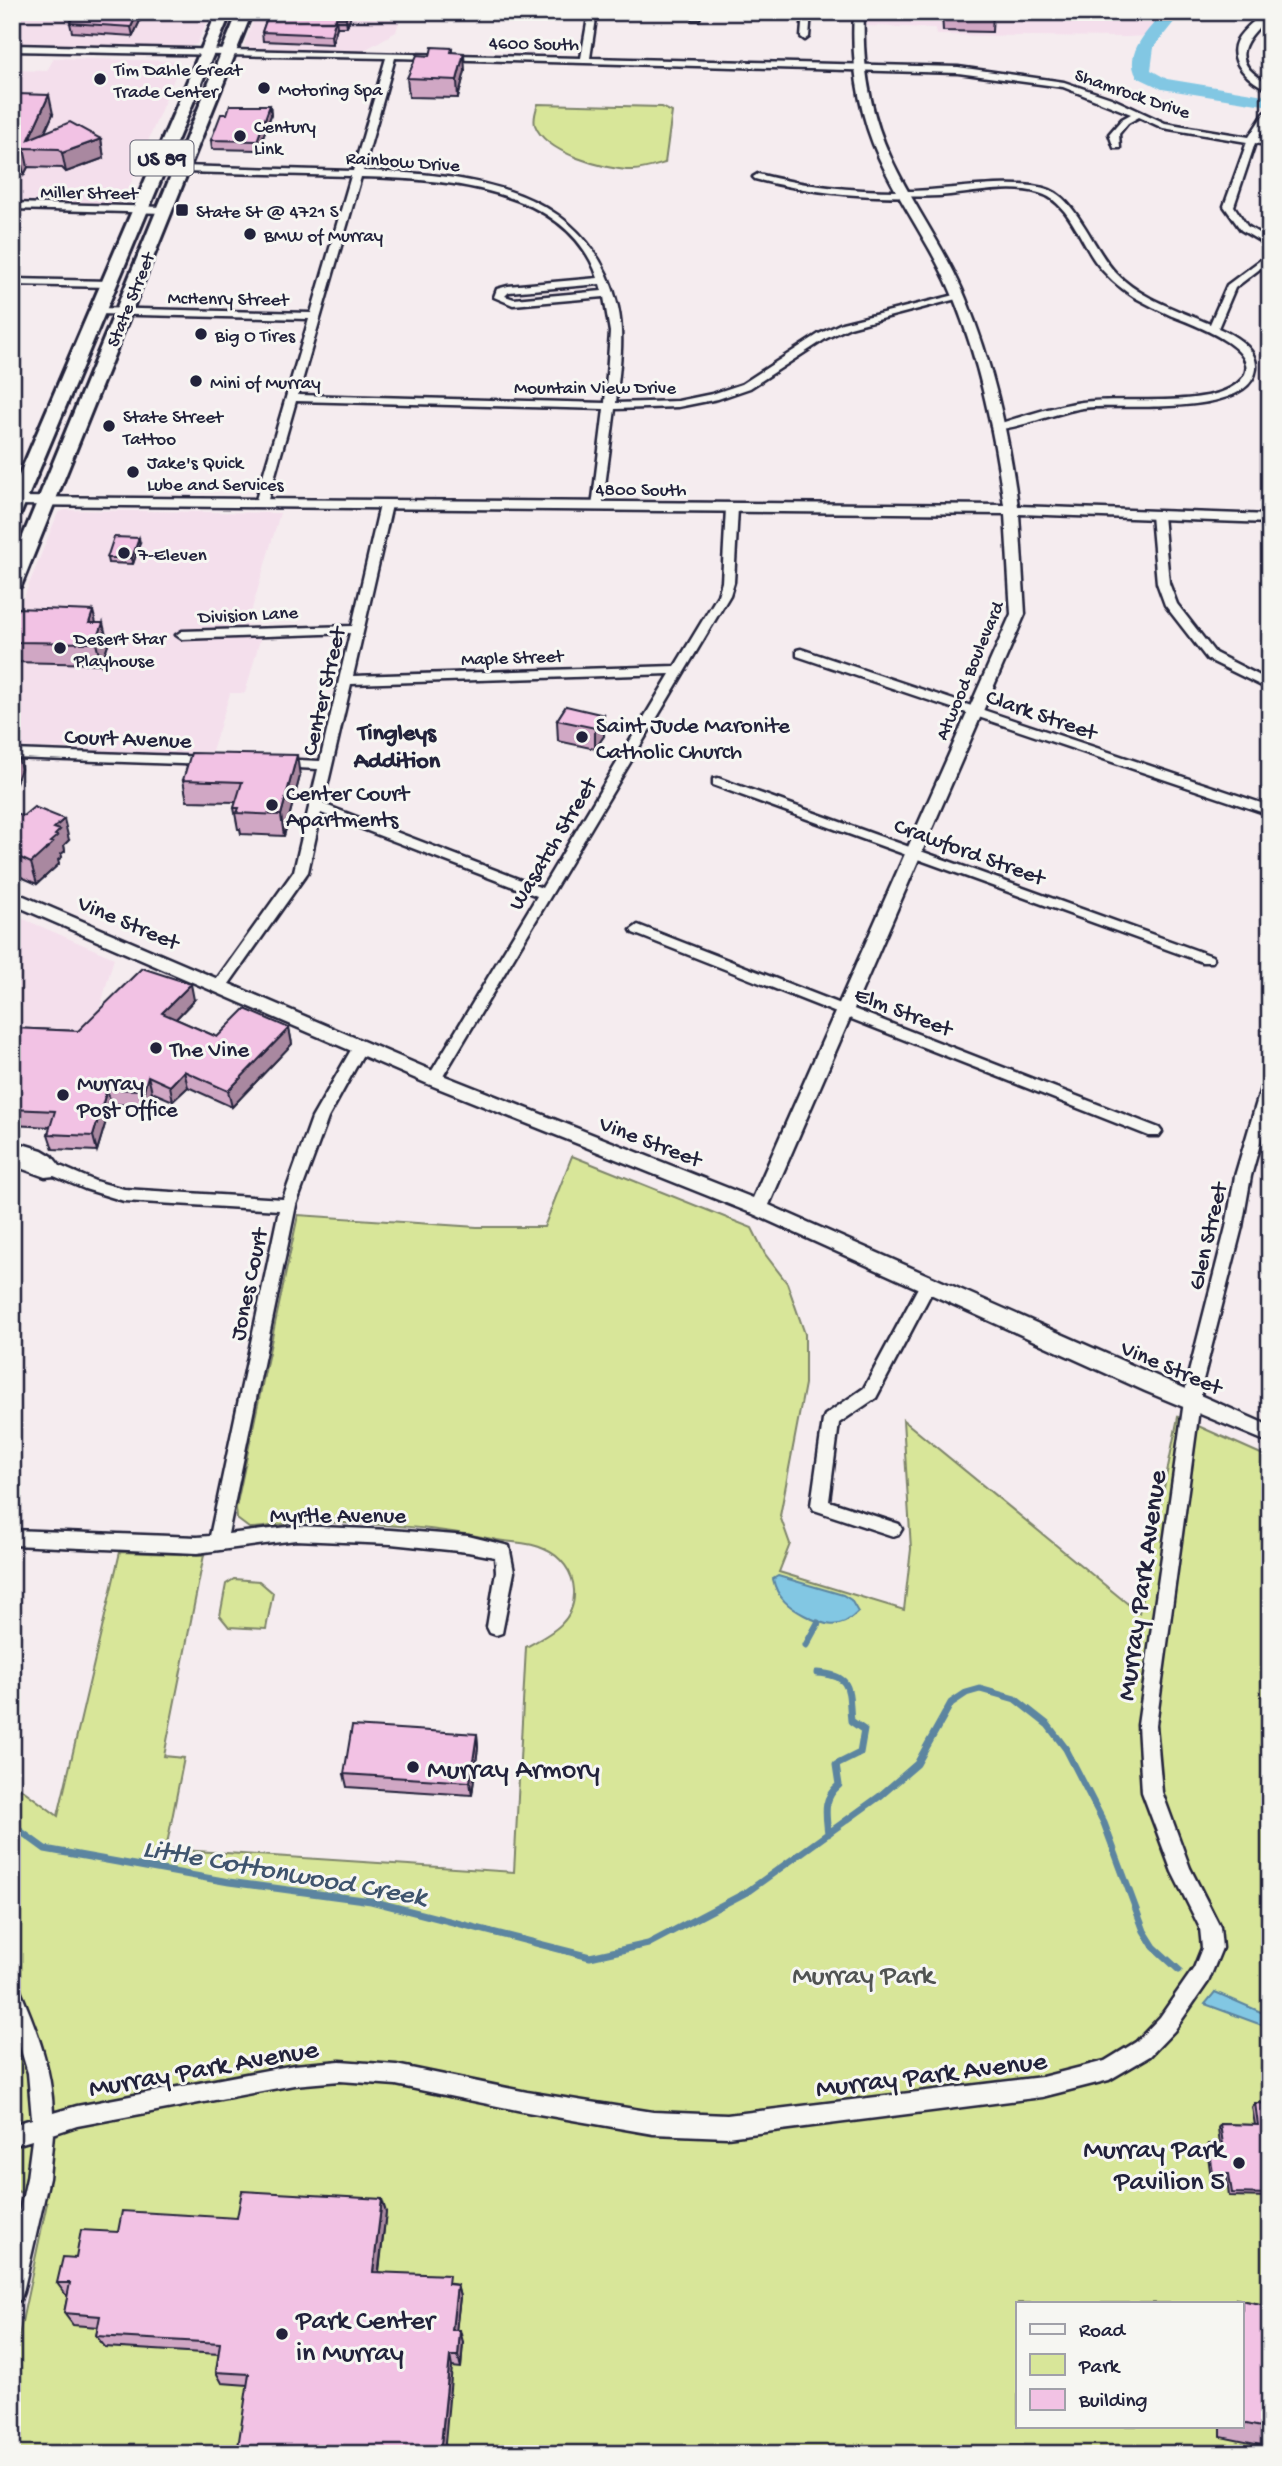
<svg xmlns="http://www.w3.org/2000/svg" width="1282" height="2466" font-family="'Gochi Hand',sans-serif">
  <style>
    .built { fill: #f4dfec }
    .green { fill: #d8e699; stroke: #7d846a; stroke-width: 2; fill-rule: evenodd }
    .water { fill: #82c7e3; stroke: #5c85a0; stroke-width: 2 }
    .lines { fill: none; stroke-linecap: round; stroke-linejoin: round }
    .stream { stroke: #5c85a0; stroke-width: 7 }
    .river { fill: #82c7e3; fill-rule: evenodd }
    .minor-casing { stroke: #22223b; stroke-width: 5 }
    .tertiary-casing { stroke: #22223b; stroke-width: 5 }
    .primary-casing { stroke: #22223b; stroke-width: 6 }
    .minor { fill: #f6f6f2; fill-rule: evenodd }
    .tertiary { fill: #f6f6f2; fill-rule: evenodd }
    .primary { fill: #f6f6f2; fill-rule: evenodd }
    .wall { fill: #d0a7c4; stroke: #22223b; stroke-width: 2 }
    .shaded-wall { fill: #a988a0; stroke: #22223b; stroke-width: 2 }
    .building { fill: #f2c2e4; stroke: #22223b; stroke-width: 2 }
    .poi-dot { fill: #22223b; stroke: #f6f6f2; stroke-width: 2.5 }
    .labels { text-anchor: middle; stroke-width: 6; stroke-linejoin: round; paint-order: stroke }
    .far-street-label { font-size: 19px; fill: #22223b; stroke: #f6f6f2 }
    .far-poi-label { font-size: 19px; fill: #22223b; stroke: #f6f6f2; text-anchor: start }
    .shield { fill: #f6f6f2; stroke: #626272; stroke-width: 2 }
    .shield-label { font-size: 21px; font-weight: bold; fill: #22223b }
    .street-label { font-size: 23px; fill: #22223b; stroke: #f6f6f2 }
    .poi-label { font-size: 23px; fill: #22223b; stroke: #f6f6f2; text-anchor: start }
    .neighbourhood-label { font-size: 24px; font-weight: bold; fill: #22223b; stroke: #f6f6f2 }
    .near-street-label { font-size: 28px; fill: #22223b; stroke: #f6f6f2 }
    .near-poi-label { font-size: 28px; fill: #22223b; stroke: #f6f6f2; text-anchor: start }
    .near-water-label { font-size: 28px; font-style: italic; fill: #3f546d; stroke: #f6f6f2 }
    .near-park-label { font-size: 28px; fill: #505352; stroke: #f6f6f2 }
  </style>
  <rect width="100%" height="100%" fill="#f5ecef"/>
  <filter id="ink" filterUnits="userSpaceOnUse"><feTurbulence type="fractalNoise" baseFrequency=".0143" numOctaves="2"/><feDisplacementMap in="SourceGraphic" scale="14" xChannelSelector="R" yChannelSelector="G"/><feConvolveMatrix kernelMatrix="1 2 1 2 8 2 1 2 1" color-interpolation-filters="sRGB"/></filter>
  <g filter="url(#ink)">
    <path class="built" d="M12 12H211L197 44 187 48 12 44Z
      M257 12H402L396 32 361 52 248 48 244 46 245 42Z
      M867 12H1161L1151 36 1125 37 936 35 935 28 866 26Z
      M54 58 177 61 180 64 125 197 113 206 12 204V70L47 71Z
      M65 510 280 513 244 636H261L245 693H230L211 755 12 747V626L58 513Z
      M12 914 114 958 92 1036 17 1030 23 1008 12 1007Z"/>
    <path class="green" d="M538 104 662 107 672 112 665 163C655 166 643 170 632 170 606 170 545 153 535 125 533 118 536 110 538 104Z
      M572 1156 752 1228 765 1254 787 1283 805 1334V1384L780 1516 790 1544 779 1572 904 1610 911 1549 903 1420 1139 1613 1178 1417 1270 1458V2454H12V2369L47 2203 12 2189V1782L58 1816 120 1552 204 1555 164 1756 184 1758 166 1849 514 1872 526 1647C550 1634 576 1622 574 1590 573 1572 561 1556 544 1549 530 1542 513 1543 497 1540 434 1526 367 1523 301 1522 284 1522 266 1529 249 1528L237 1519 236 1508 298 1215 477 1227H544ZM1018 2303H1242V2426H1018Z
      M234 1579 259 1581 273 1593 266 1629 229 1627 220 1616 226 1584Z"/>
    <path class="water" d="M778 1576 843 1595 851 1600 858 1612C840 1631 825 1626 804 1615 789 1607 777 1598 773 1579Z
      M1215 1992 1270 2016V2028L1205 2004Z"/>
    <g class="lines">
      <path class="stream" d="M806 1645 818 1623
        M817 1673C854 1675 848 1691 851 1721L864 1730 860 1753 836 1765 839 1785C822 1799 826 1814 828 1834
        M12 1825 45 1849 229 1882 371 1901 590 1957 648 1944 747 1892 880 1796 917 1764 951 1703 966 1693 980 1689 1015 1699 1048 1725 1066 1749 1104 1823 1144 1931 1154 1947 1179 1970"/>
      <path class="river" d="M1164 12H1182L1154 47 1151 70 1167 79 1270 96V106L1162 89 1137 77C1123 53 1149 29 1164 12Z"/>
      <g class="minor-casing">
        <path id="minor" d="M589 12H597L590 58 958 67 1064 82 1111 98 1165 123 1249 137 1267 109 1270 108V119L1258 138 1270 140V146L1255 143 1234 206 1247 226 1270 240V247L1241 230 1224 206 1247 142 1163 128 1139 117 1128 123 1119 134 1120 148H1114L1109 134 1122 119 1131 114 1063 87 958 73 395 58 363 171C472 174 589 187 618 307 625 338 619 372 616 403L678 401 712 394 742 384 819 334 842 323 959 294 964 297 850 327 827 338 750 388 718 399 678 407 615 409 602 509 592 507 604 409 296 401 267 503 257 505 255 503 309 319 98 314 93 311 98 308 311 313 351 176 181 172 176 169 181 166 353 171 386 58 12 51V45L581 58ZM361 177C442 179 567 186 598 278L508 286 497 289 494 297 513 305 604 297 610 332 605 403 298 395ZM600 284 602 291 514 299 505 296 509 292Z
          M693 12H701L699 19H693Z
          M803 12H811L809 37 805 40 801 37Z
          M1264 12H1270V16C1244 41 1226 61 1270 84V90C1251 83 1226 62 1237 40 1243 29 1255 21 1264 12Z
          M758 174C809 187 859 192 912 191 947 190 1020 178 1050 190 1077 201 1095 252 1116 273 1141 299 1178 310 1210 324L1227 285 1270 253V261L1235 288 1218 328C1234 335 1258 348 1256 369 1249 419 1120 403 1083 408 1061 411 1011 431 995 429V425C1024 416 1053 406 1082 402 1123 396 1208 409 1238 383 1273 352 1190 323 1172 316 1159 310 1147 304 1134 297 1119 287 1106 276 1095 261 1080 240 1067 200 1039 193 1009 184 970 194 939 196 876 198 816 195 755 179L753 177Z
          M12 203 165 207 170 210 165 213 12 209Z
          M12 279 110 281 115 284 110 287 12 285Z
          M386 502 392 505 353 676 675 666 718 595 722 582 726 508 732 505 738 508 734 582 730 595 439 1083 434 1084 427 1079 537 896 321 813 308 872 224 991H214L212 987 214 983 294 871 318 769 277 767 271 763 277 759 320 761 350 633 182 639 176 635 182 631 352 626 380 505ZM670 674 542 888 323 804 351 684Z
          M1157 512 1163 515 1169 583 1177 604 1215 653 1270 681V690L1207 659 1165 605 1157 583 1151 515Z
          M801 649 1270 806V815L797 656V650Z
          M12 750 209 757 215 761 209 765 12 758Z
          M718 778 1212 956 1214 959 1212 962H1202L713 785V779Z
          M638 925 1159 1128 1162 1132 1159 1136H1149L633 933 631 930Z
          M360 1042 367 1047 328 1118 296 1205 228 1534 296 1526 391 1530 468 1536 509 1546 514 1572 502 1633 496 1635 490 1633 487 1627 496 1572 495 1557 468 1552 391 1544 296 1540 197 1553 12 1545V1530L197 1537 210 1536 279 1210 124 1201 85 1189 54 1176 45 1177 12 1165V1153L41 1163 12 1153V1141L42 1150 52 1156 60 1166 95 1181 124 1189 283 1199 312 1118 355 1043Z
          M1270 1076V1108L1251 1176 1242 1227 1203 1380 1156 1725 1162 1792 1190 1868 1220 1927 1222 1948 1208 1982 1174 2031 1150 2056 1109 2080 1042 2097 727 2137 653 2134 527 2112 396 2085 340 2081 294 2085 77 2126 53 2134 49 2178 23 2292 20 2300 12 2303V2245L27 2178 32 2140 12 2146V2125L32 2119 28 2073 12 2020V1985L19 1988C36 2028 52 2068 53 2113L77 2106 294 2065 340 2061 396 2065 527 2092 653 2112 727 2115 1042 2077 1105 2061 1136 2042 1160 2017 1194 1968 1202 1948 1200 1928 1172 1872 1142 1792 1138 1725 1187 1380 1226 1227 1235 1176 1263 1081Z
          M928 1278 934 1280 936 1284 876 1398 839 1423 829 1501 899 1524 902 1529 899 1534 893 1536 814 1510 811 1505 823 1420 825 1415 864 1388 922 1280Z"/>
      </g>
      <g class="tertiary-casing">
        <path id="tertiary" d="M854 12H864C862 63 869 112 891 158 913 206 946 249 966 299 993 365 1009 435 1018 506L1270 515V523L1019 514 1025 614 769 1205 1270 1426V1443L1145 1391 751 1213 428 1084 12 904V891L440 1074 753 1198 1011 614 1005 514 12 505V497L1004 505C995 435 980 364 954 299 934 249 901 206 879 158 858 112 851 62 854 12Z"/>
      </g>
      <g class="primary-casing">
        <path id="primary" d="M217 12H231L21 513 12 518V492Z
          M238 12H252L21 586 12 591V563Z"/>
      </g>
      <use href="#minor" class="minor"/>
      <use href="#tertiary" class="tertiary"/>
      <use href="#primary" class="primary"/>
    </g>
    <path class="wall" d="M144 12 133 36 72 32 70 23Z
      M269 12H352L347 27H337L332 44 263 41 262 32Z
      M942 12H993L992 32 943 31Z
      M452 48V52L465 71 458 98 409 97 407 78 430 56Z
      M12 102 53 114 45 132 101 139 104 158 66 172 62 168 28 167 24 175H12Z
      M270 105 271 115 258 150 212 149 211 140 227 114Z
      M140 543 133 564 108 563 107 558Z
      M12 618 96 623 108 644 101 664 12 662Z
      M566 706 604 736 595 749 558 741 557 720Z
      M300 776 284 836 241 834 240 829H238L234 808 236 802 187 801 183 780Z
      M12 812 69 840 64 845 65 851 61 854 62 857 58 860 59 864 37 884 12 873Z
      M194 1000 176 1019 217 1037 289 1028 292 1044 232 1107 188 1087 173 1101 152 1092 148 1106 111 1104 97 1151 53 1149 48 1134 50 1127 12 1125V1028L78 1031Z
      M477 1734 478 1747 472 1795 347 1787 344 1774Z
      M1255 2103 1270 2104V2197L1229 2196 1227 2178H1211L1207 2148 1209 2144H1220L1218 2128 1220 2124 1255 2125 1252 2107Z
      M386 2212 379 2272 457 2285 460 2297 456 2330 463 2342 461 2368 452 2367 248 2385 222 2383 216 2372 219 2354 105 2347 96 2336 98 2327 73 2325 64 2313 68 2295H66L57 2283 76 2258 118 2232 237 2218Z
      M1236 2299 1270 2306V2447L1221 2437V2426H1242V2303H1234Z"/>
    <path class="shaded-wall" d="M138 12H144L133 36 131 27Z
      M348 12H352L347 27 346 18Z
      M336 18 337 27 332 44 331 35Z
      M464 53 465 71 458 98 457 80Z
      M49 95 53 114 37 149 29 139Z
      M270 105 271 115 258 150 257 141Z
      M101 139 104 158 66 172 62 153Z
      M24 148 28 167 24 175 20 156Z
      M139 538 140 543 133 564 132 558Z
      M93 611 98 631 89 623Z
      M103 623 108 644 101 664 96 643Z
      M604 715V736L595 749V728Z
      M16 748 21 769 12 794V757Z
      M297 755 300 776 284 836 281 815Z
      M64 819 69 840 64 845 65 851 61 854 62 857 58 860 59 864 37 884 31 863 50 842 54 828Z
      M191 984 194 1000 166 1029 162 1013Z
      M289 1028 292 1044 232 1107 228 1091Z
      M184 1071 188 1087 173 1101 170 1086Z
      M148 1076 152 1092 148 1106 144 1090Z
      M107 1089 111 1104 97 1151 93 1136Z
      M477 1734 478 1747 472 1795 470 1782Z
      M382 2199 386 2212 377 2284 373 2272Z
      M457 2285 460 2297 455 2341 452 2330Z
      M460 2330 463 2342 461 2368 458 2356Z
      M450 2356 452 2367 444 2454H440Z"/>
    <path class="building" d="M75 12H138L131 27 70 23Z
      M269 12H348L346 18H336L331 35 262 32Z
      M945 12H993L994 14 945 13Z
      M432 47 452 48 451 52 464 53 457 80 407 78 417 55 430 56Z
      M16 94 49 95 29 139 70 122 101 139 62 153 59 149 24 148 20 156H12V102Z
      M230 105H270L257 141 211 140 221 114H227Z
      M114 537 139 538 132 558H107Z
      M16 608 93 611 89 623H103L96 643 12 642V618Z
      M566 706 604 715 595 728 557 720Z
      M191 753 297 755 281 815 237 813 239 808H234L242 782 183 780Z
      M34 807 64 819 54 828 60 830 55 835 57 836 50 842 53 843 31 863 12 854V812L23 816Z
      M142 968 191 984 162 1013 217 1037 245 1009 289 1028 228 1091 184 1071 170 1086 148 1076 144 1090 107 1089 93 1136 48 1134 55 1111 12 1109V1028L78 1031Z
      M352 1726 477 1734 470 1782 344 1774Z
      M1255 2103 1270 2104V2194L1232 2193 1229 2174H1213L1209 2144H1223L1220 2124 1258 2125Z
      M242 2191 382 2199 373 2272 449 2275 448 2284 457 2285 452 2330H460L458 2356H450L440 2454H237L249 2374 216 2372 220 2343 96 2336 100 2316 64 2313 70 2283H57L63 2257 76 2258 81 2230 118 2232 122 2211 237 2218Z
      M1236 2299 1270 2306V2429L1242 2423V2303H1236Z"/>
  </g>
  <g class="poi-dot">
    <circle cx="100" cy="79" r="7"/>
    <circle cx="264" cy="88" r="7"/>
    <circle cx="240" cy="136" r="7"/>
    <rect x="175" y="203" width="14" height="14" rx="3.5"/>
    <circle cx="250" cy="234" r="7"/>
    <circle cx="201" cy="334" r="7"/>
    <circle cx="196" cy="381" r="7"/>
    <circle cx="109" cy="426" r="7"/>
    <circle cx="133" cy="472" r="7"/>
    <circle cx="124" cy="553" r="7"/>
    <circle cx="60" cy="648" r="7"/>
    <circle cx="582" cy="737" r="7"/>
    <circle cx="272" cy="805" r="7"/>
    <circle cx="156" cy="1048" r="7"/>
    <circle cx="63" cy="1095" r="7"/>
    <circle cx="413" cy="1767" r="7"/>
    <circle cx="1239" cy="2163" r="7"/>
    <circle cx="282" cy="2334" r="7"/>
  </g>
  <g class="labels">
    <g class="far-street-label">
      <text transform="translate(534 42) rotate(1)" y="7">4600 South</text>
      <text transform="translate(1133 92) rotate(19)" y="7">Shamrock Drive</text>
      <text transform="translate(403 160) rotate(4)" y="7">Rainbow Drive</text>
      <text transform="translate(89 191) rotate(1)" y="7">Miller Street</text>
      <text transform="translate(228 297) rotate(1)" y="7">McHenry Street</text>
      <text transform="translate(129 299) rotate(-68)" y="7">State Street</text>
      <text x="595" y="393">Mountain View Drive</text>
      <text x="641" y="495">4800 South</text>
      <text transform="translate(248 613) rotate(-3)" y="7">Division Lane</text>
      <text transform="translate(512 656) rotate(-2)" y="7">Maple Street</text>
      <text transform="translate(968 670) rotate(-67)" y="7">Atwood Boulevard</text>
    </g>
    <g class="far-poi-label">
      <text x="114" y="75">Tim Dahle Great<tspan x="114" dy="22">Trade Center</tspan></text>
      <text x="278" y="95">Motoring Spa</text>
      <text x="254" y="132">Century<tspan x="254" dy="22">Link</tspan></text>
      <text x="196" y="217">State St @ 4721 S</text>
      <text x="264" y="241">BMW of Murray</text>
      <text x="215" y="341">Big O Tires</text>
      <text x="210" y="388">Mini of Murray</text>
      <text x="123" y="422">State Street<tspan x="123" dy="22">Tattoo</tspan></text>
      <text x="147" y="468">Jake's Quick<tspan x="147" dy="22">Lube and Services</tspan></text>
      <text x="138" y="560">7-Eleven</text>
      <text x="74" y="644">Desert Star<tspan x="74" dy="22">Playhouse</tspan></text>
    </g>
    <rect class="shield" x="130.5" y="140.5" width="63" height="35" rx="5"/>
    <g class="shield-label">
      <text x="162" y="165">US 89</text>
    </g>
    <g class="street-label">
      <text transform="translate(322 691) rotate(-77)" y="8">Center Street</text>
      <text transform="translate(1042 713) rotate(19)" y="8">Clark Street</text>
      <text transform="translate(128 737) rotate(2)" y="8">Court Avenue</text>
      <text transform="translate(551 843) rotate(-59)" y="8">Wasatch Street</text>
      <text transform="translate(970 850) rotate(20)" y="8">Crawford Street</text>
      <text transform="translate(129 921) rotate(23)" y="8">Vine Street</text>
      <text transform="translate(904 1010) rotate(21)" y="8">Elm Street</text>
      <text transform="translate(651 1140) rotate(21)" y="8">Vine Street</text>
      <text transform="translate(1206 1236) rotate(-77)" y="8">Glen Street</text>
      <text transform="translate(247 1284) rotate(-78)" y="8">Jones Court</text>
      <text transform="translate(1172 1366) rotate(23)" y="8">Vine Street</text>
      <text x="338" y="1522">Myrtle Avenue</text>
    </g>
    <g class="poi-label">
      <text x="596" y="732">Saint Jude Maronite<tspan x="596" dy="26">Catholic Church</tspan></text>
      <text x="286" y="800">Center Court<tspan x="286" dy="26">Apartments</tspan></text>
      <text x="170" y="1056">The Vine</text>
      <text x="77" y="1090">Murray<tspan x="77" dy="26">Post Office</tspan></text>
    </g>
    <g class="neighbourhood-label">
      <text x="397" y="739">Tingleys<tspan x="397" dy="28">Addition</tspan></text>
    </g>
    <g class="near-street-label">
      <text transform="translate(1139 1585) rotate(-82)" y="10">Murray Park Avenue</text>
      <text transform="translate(203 2066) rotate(-10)" y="10">Murray Park Avenue</text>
      <text transform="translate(931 2072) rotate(-7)" y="10">Murray Park Avenue</text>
    </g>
    <g class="near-poi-label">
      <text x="427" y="1777">Murray Armory</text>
      <text x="1225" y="2157" text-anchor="end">Murray Park<tspan x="1225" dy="32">Pavilion 5</tspan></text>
      <text x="296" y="2328">Park Center<tspan x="296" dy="32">in Murray</tspan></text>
    </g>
    <g class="near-water-label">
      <text transform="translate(285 1870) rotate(10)" y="10">Little Cottonwood Creek</text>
    </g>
    <g class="near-park-label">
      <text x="863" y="1983">Murray Park</text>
    </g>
  </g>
  <rect width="1282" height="2466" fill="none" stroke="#f6f6f2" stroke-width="42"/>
  <rect x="21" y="21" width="1240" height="2424" fill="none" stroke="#22223b" stroke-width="2.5" filter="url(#ink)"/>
  <rect x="1016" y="2302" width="228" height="126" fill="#f6f6f2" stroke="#a1a1a9" stroke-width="2"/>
  <rect x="1030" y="2324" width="35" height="10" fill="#f6f6f2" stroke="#a1a1a9" stroke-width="2"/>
  <text x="1079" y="2336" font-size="21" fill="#22223b">Road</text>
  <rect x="1030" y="2354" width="35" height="21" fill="#d8e699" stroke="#a1a1a9" stroke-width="2"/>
  <text x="1079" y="2372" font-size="21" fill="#22223b">Park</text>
  <rect x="1030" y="2389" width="35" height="21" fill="#f2c2e4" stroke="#a1a1a9" stroke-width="2"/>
  <text x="1079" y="2406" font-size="21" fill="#22223b">Building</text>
</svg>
